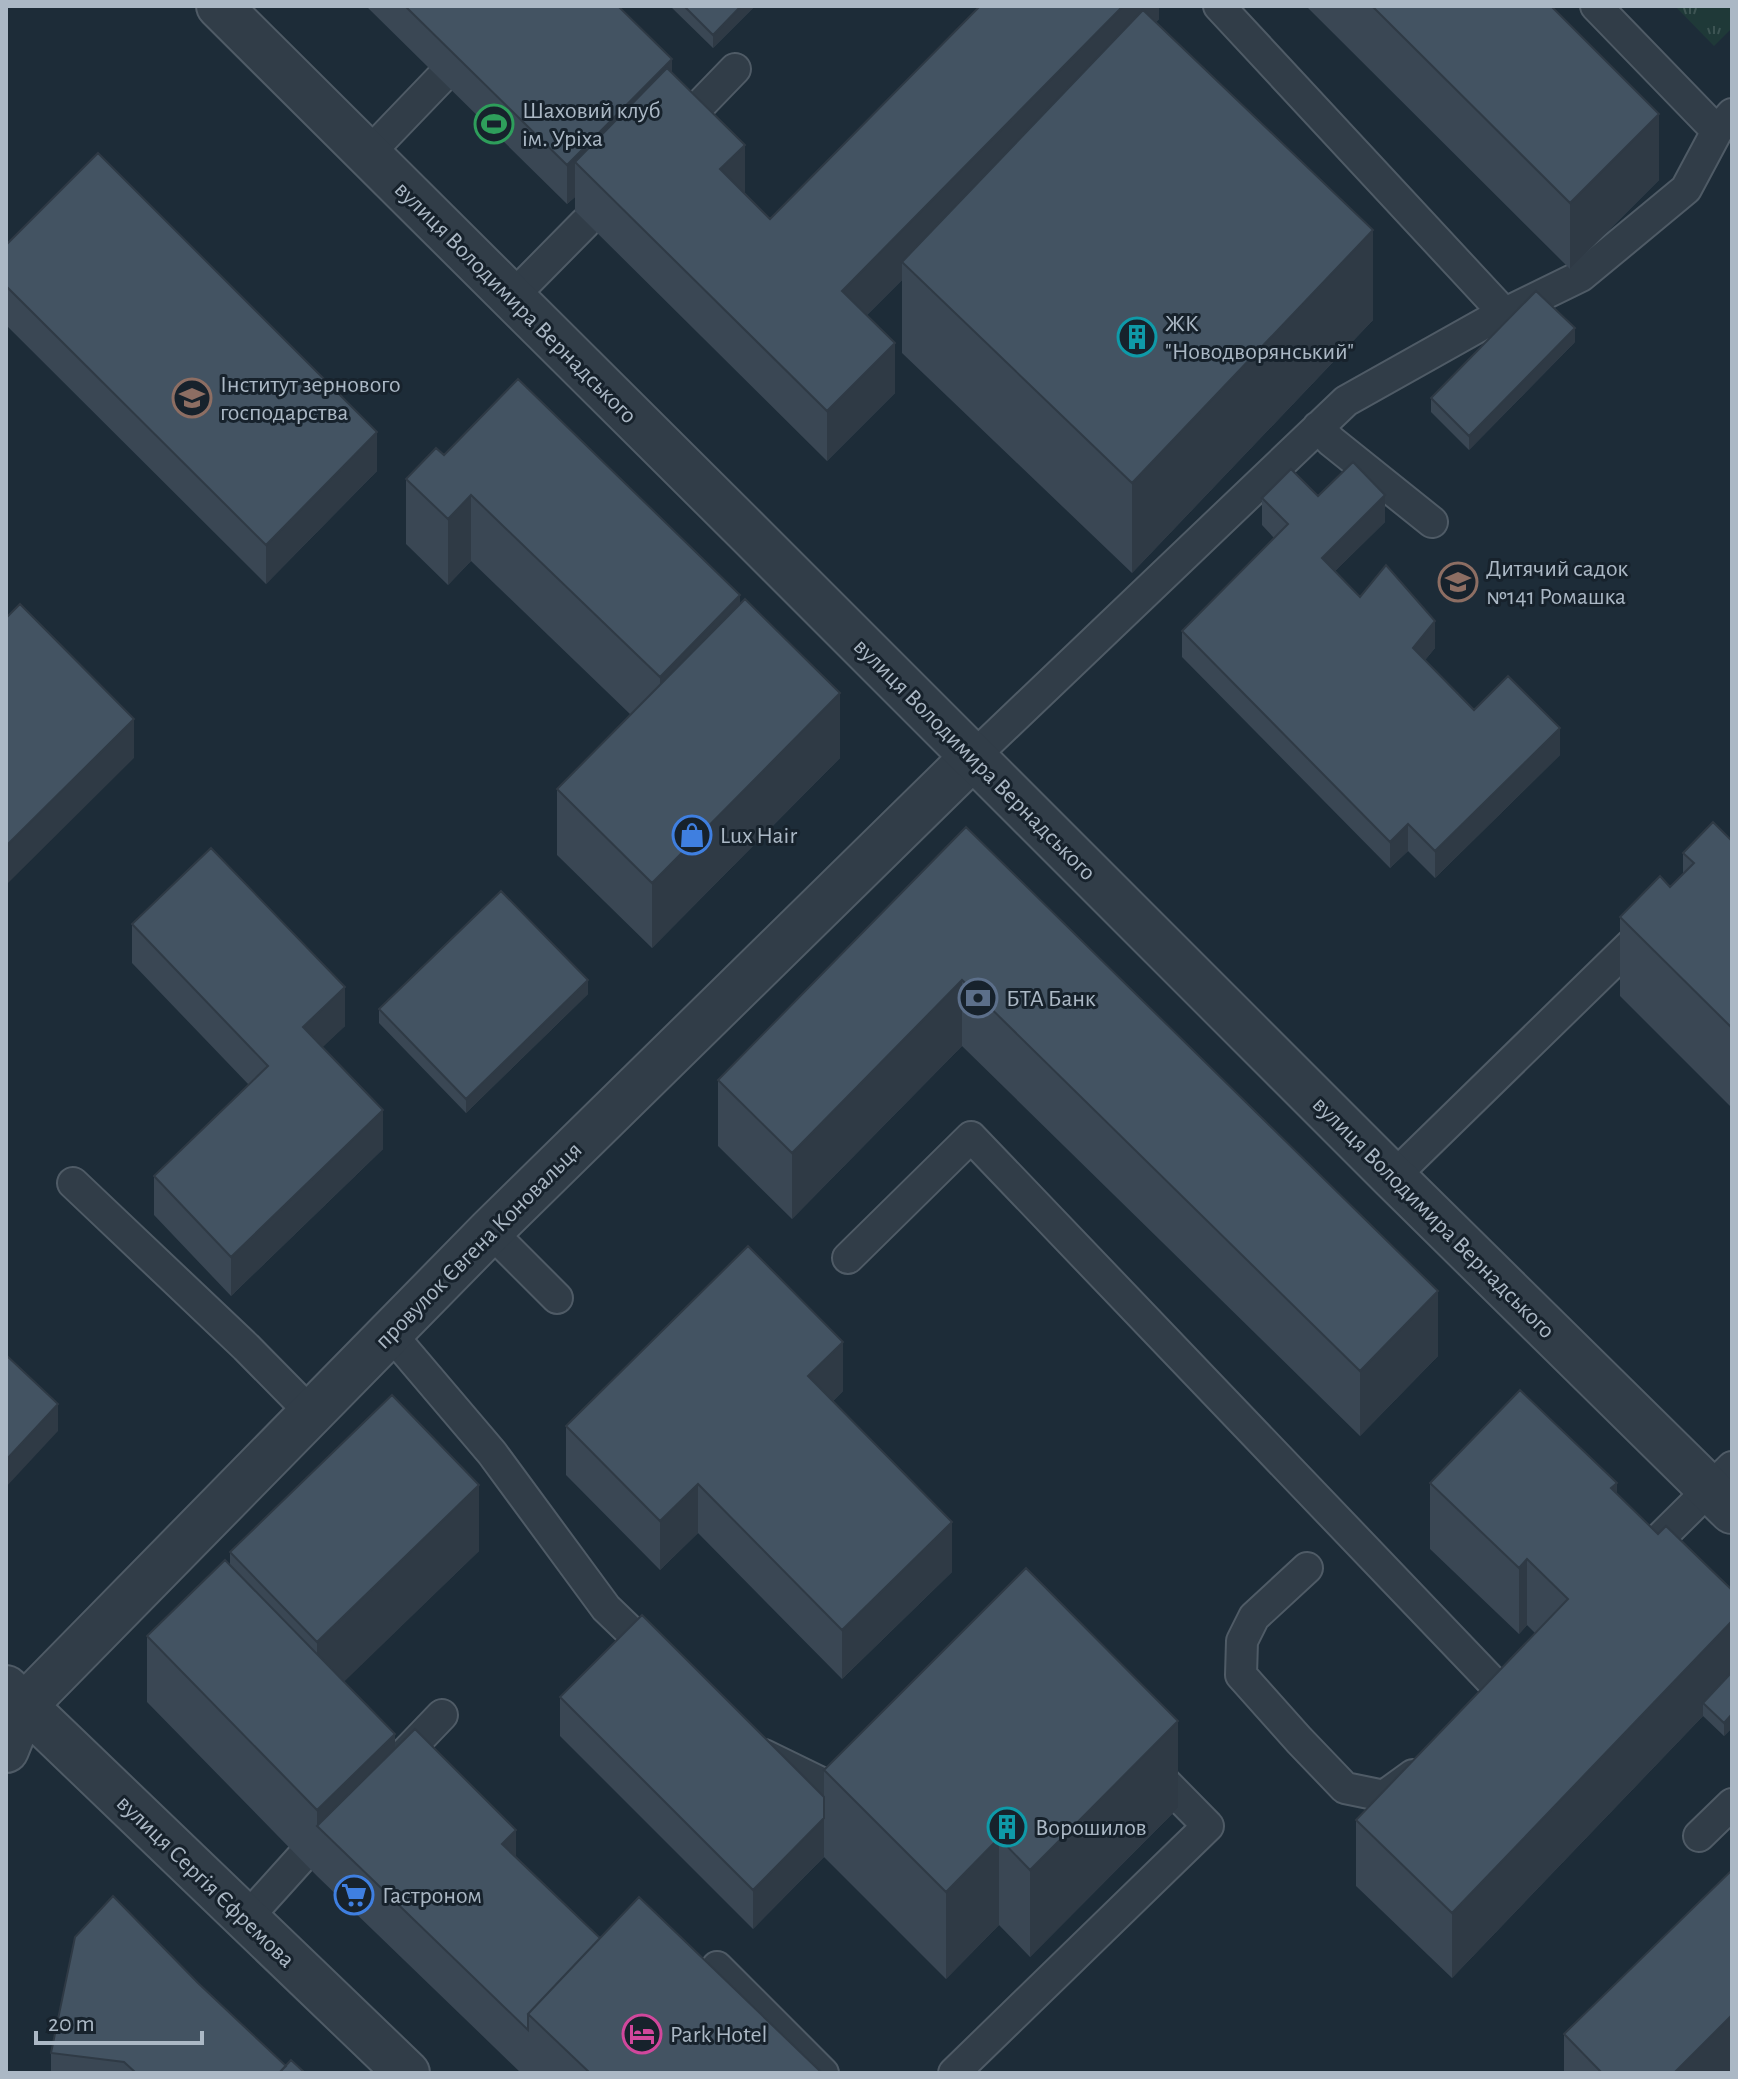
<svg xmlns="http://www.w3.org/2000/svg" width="1738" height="2079" font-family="'Alegreya Sans',sans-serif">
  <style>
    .park { fill: url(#park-tufts) }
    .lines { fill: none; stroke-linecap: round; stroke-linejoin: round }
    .service-casing { stroke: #4f5b66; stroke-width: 34 }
    .minor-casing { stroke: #4f5b66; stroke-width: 48 }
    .tertiary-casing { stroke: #4f5b66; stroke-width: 48 }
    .service { stroke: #313d48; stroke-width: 30 }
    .minor { stroke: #313d48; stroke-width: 44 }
    .tertiary { stroke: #313d48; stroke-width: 44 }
    .wall { fill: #3a4754 }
    .shaded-wall { fill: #2f3a45 }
    .building { fill: #435362; stroke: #2f3a45; stroke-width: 2 }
    .labels { text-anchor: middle; stroke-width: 6; stroke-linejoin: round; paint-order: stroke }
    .poi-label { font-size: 24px; fill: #abb8c5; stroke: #17222c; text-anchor: start }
    .street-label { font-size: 24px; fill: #abb8c5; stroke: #17222c }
  </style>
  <defs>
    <pattern id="park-tufts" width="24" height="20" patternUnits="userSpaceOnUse" patternTransform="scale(2)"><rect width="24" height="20" fill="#1f3938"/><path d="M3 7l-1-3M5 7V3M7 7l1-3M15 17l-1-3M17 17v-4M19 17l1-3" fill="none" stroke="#3d5453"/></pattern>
  </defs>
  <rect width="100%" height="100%" fill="#1d2c38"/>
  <path class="park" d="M1675 6H1732V28L1714 46Z"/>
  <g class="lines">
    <g class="service-casing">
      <path id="service" d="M1219 6 1505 314
        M1596 6 1717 131
        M678 128 735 69
        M367 155 440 79
        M511 298 585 223
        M1318 427 1331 441 1432 522
        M973 757 1346 401 1485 323 1581 276 1686 189 1717 131 1732 114
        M1393 1177 1649 927
        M73 1183 246 1347 312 1414
        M490 1231 557 1298
        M848 1258 971 1137 1503 1693
        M390 1333 492 1453 606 1608 658 1658
        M1641 1557 1732 1467
        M1307 1568 1254 1617 1242 1641 1241 1675 1299 1740 1345 1788 1384 1796 1413 1775
        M764 1755 844 1794 858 1781
        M393 1766 442 1715
        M1699 1836 1732 1804
        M246 1919 301 1858
        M717 1967 823 2073
        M954 2073 1208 1826 1150 1767"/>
    </g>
    <g class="minor-casing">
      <path id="minor" d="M6 1688 407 2073
        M6 1750 24 1706 490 1231 973 757"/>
    </g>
    <g class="tertiary-casing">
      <path id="tertiary" d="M219 6 750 534 1393 1177 1732 1511"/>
    </g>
    <use href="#service" class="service"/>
    <use href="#minor" class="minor"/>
    <use href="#tertiary" class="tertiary"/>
  </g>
  <path class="wall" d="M366 6H618L672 72 745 193 770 219 1159 6V19L1156 22 1373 320 1132 573 902 353V280L867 315 895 393 827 461 575 211V197L567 204Z
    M670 6H755L713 48Z
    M1306 6H1551L1659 180 1570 269Z
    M6 245 377 471 266 584 6 325Z
    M1575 342 1469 450 1431 412V398Z
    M444 455 740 605 840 758 652 948 557 855V789L631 715 471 561 448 585 406 544V479Z
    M1318 496 1385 522 1335 571 1360 597 1435 648 1425 660 1474 710 1560 755 1435 878 1408 851 1390 868 1182 657V631L1274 538 1262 525V498Z
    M966 827 1438 1356 1360 1436 962 1046 792 1219 718 1146V1080Z
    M1732 841V1108L1620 996V917L1670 887 1683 874V853Z
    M132 924 345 1026 322 1047 383 1149 231 1296 154 1215V1176L249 1085 132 963Z
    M588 994 466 1113 379 1023V1009Z
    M843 1391 832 1402 952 1572 842 1679 698 1533 660 1570 566 1475V1426Z
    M1430 1483 1617 1494 1658 1534 1732 1590V1728L1724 1736 1703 1716 1452 1978 1356 1886V1820L1535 1633 1527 1625 1519 1634 1430 1549Z
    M479 1551 344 1681 395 1749 516 1858 600 1938 822 2073H521L317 1876 147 1702V1636L230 1565V1552Z
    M560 1697 824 1797V1770L1178 1808 1030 1957 999 1925 946 1979 824 1857 753 1929 560 1736Z
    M198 1983 286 2066 305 2073H51V2053Z
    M1564 2034 1732 2073H1564Z"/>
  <path class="shaded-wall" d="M741 6H755L713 48V35Z
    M1123 6H1159V19L911 271 902 262V280L842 340V291Z
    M672 59V98L575 162V197L567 204V165Z
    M1659 114V180L1570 269V203Z
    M745 145V194L720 169Z
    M1373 230V320L1132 573V483Z
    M1575 328V342L1469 450V436Z
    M895 343V393L827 461V411Z
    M377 432V471L266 584V545Z
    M471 495V561L448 585V519Z
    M1385 495V522L1322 584V558Z
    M740 595V660L660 743V677Z
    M1435 621V648L1413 675V648Z
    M840 693V758L652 948V883Z
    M134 719V758L6 885V846Z
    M1560 728V755L1435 878V851Z
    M1408 824V851L1390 868V842Z
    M588 980V994L466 1113V1099Z
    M962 980V1046L792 1219V1153Z
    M345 987V1026L303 1066V1027Z
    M383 1110V1149L231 1296V1257Z
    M1438 1291V1356L1360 1436V1371Z
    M843 1342V1391L808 1426V1376Z
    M58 1404V1431L6 1487V1460Z
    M1617 1483V1548L1611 1488Z
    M698 1484V1533L660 1570V1521Z
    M479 1485V1551L317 1708V1642Z
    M952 1522V1572L842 1679V1630Z
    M1527 1559V1625L1519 1634V1568Z
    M1732 1621V1686L1703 1703V1716L1452 1978V1913Z
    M1732 1714V1728L1724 1736V1723Z
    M1178 1721V1808L1030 1957V1870Z
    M395 1734V1799L317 1826V1810Z
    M824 1818V1857L753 1929V1890Z
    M516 1830V1879L502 1844Z
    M999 1838V1925L946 1979V1892Z
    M1732 2015V2073H1674Z"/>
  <path class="building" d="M405 6H618L672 59 567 165Z
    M684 6H741L713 35Z
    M980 6H1123L842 291 895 343 827 411 575 162 667 68 745 145 720 169 770 219Z
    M1372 6H1551L1659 114 1570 203Z
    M1143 10 1373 230 1132 483 902 262Z
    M98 153 377 432 266 545 6 286V245Z
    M1536 291 1575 328 1469 436 1431 398Z
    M518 379 740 595 660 677 471 495 448 519 406 479 436 448 444 455Z
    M1353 462 1385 495 1322 558 1360 597 1386 565 1435 621 1413 648 1474 710 1508 676 1560 728 1435 851 1408 824 1390 842 1182 631 1288 524 1262 498 1291 469 1318 496Z
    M745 599 840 693 652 883 557 789Z
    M20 604 134 719 6 846V618Z
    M1713 822 1732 841V1028L1620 917 1660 876 1670 887 1694 863 1683 853Z
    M966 827 1438 1291 1360 1371 962 980 792 1153 718 1080Z
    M211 848 345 987 303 1027 383 1110 231 1257 154 1176 268 1066 132 924Z
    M501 891 588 980 466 1099 379 1009Z
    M748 1246 843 1342 808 1376 952 1522 842 1630 698 1484 660 1521 566 1426Z
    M6 1355 58 1404 6 1460Z
    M1520 1390 1617 1483 1611 1488 1658 1534 1666 1526 1732 1590V1621L1452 1913 1356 1820 1568 1599 1527 1559 1519 1568 1430 1483Z
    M392 1395 479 1485 317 1642 230 1552Z
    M225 1560 395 1734 317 1810 147 1636Z
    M1026 1568 1178 1721 1030 1870 999 1838 946 1892 824 1770Z
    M642 1615 824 1797V1818L753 1890 560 1697Z
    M1732 1672V1714L1724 1723 1703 1703Z
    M415 1729 516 1830 502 1844 600 1938 528 2014V2030L317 1826Z
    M1732 1870V2015L1674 2073H1602L1564 2034Z
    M113 1896 198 1983 286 2066 279 2073H136L124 2062 51 2053 75 1937Z
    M639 1897 822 2073H590L528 2014Z
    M291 2060 305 2073H279Z"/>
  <defs>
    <g id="stadium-ring" transform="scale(2)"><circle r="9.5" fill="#17222c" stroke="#2e9e5b" stroke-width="1.5"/><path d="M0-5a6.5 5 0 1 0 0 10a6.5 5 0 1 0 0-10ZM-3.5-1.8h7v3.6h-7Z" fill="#2e9e5b"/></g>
    <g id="building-ring" transform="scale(2)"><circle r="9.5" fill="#17222c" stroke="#0f9aa8" stroke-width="1.5"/><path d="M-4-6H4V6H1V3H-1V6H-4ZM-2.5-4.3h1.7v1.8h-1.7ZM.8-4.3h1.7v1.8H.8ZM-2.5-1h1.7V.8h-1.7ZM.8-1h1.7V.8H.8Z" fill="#0f9aa8"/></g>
    <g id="university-ring" transform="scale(2)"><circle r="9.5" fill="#17222c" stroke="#8d6e63" stroke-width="1.5"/><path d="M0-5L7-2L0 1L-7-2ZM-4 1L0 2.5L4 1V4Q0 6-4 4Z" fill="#8d6e63"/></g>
    <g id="school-ring" transform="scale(2)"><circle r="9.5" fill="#17222c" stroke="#8d6e63" stroke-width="1.5"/><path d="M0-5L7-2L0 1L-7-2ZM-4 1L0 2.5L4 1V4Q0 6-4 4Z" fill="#8d6e63"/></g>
    <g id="shop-ring" transform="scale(2)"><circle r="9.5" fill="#17222c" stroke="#3f7fe0" stroke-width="1.5"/><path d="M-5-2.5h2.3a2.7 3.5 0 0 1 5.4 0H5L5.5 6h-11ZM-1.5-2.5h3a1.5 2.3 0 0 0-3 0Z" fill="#3f7fe0"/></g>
    <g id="bank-ring" transform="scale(2)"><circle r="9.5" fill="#17222c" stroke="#5c6f8a" stroke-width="1.5"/><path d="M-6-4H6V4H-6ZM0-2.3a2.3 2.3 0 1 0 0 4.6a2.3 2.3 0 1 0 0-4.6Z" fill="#5c6f8a"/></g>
    <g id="supermarket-ring" transform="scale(2)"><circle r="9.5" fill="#17222c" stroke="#3f7fe0" stroke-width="1.5"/><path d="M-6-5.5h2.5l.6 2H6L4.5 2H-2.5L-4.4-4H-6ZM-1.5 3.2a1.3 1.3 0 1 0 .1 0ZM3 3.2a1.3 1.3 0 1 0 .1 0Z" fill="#3f7fe0"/></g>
    <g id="hotel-ring" transform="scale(2)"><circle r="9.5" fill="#17222c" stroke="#d1479c" stroke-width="1.5"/><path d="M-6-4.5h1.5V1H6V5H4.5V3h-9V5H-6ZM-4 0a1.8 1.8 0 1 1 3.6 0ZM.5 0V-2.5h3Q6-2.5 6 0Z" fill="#d1479c"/></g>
  </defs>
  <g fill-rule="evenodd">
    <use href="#stadium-ring" x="494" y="124"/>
    <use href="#building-ring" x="1137" y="337"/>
    <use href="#university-ring" x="192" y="398"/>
    <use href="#school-ring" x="1458" y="582"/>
    <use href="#shop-ring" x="692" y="835"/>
    <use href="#bank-ring" x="978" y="998"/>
    <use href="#building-ring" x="1007" y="1827"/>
    <use href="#supermarket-ring" x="354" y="1895"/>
    <use href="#hotel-ring" x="642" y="2034"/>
  </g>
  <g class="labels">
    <g class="poi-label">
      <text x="522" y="118">Шаховий клуб<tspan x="522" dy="28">ім. Уріха</tspan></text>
      <text x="1165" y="331">ЖК<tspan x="1165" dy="28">"Новодворянський"</tspan></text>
      <text x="220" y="392">Інститут зернового<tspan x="220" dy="28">господарства</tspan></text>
      <text x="1486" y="576">Дитячий садок<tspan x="1486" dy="28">№141 Ромашка</tspan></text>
      <text x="720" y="843">Lux Hair</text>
      <text x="1006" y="1006">БТА Банк</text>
      <text x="1035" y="1835">Ворошилов</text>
      <text x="382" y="1903">Гастроном</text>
      <text x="670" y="2042">Park Hotel</text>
    </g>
    <g class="street-label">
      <text transform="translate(516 302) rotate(45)" y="8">вулиця Володимира Вернадського</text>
      <text transform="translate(975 759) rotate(45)" y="8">вулиця Володимира Вернадського</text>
      <text transform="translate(1434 1217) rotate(45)" y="8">вулиця Володимира Вернадського</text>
      <text transform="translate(478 1245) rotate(-45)" y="8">провулок Євгена Коновальця</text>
      <text transform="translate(206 1881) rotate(44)" y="8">вулиця Сергія Єфремова</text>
    </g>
  </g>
  <rect width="1738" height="2079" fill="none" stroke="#abb8c5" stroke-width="16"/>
  <path d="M36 2031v12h166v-12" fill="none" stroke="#abb8c5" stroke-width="4"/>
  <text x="48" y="2031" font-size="24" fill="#abb8c5" stroke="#17222c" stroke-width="6" paint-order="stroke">20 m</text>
</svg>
